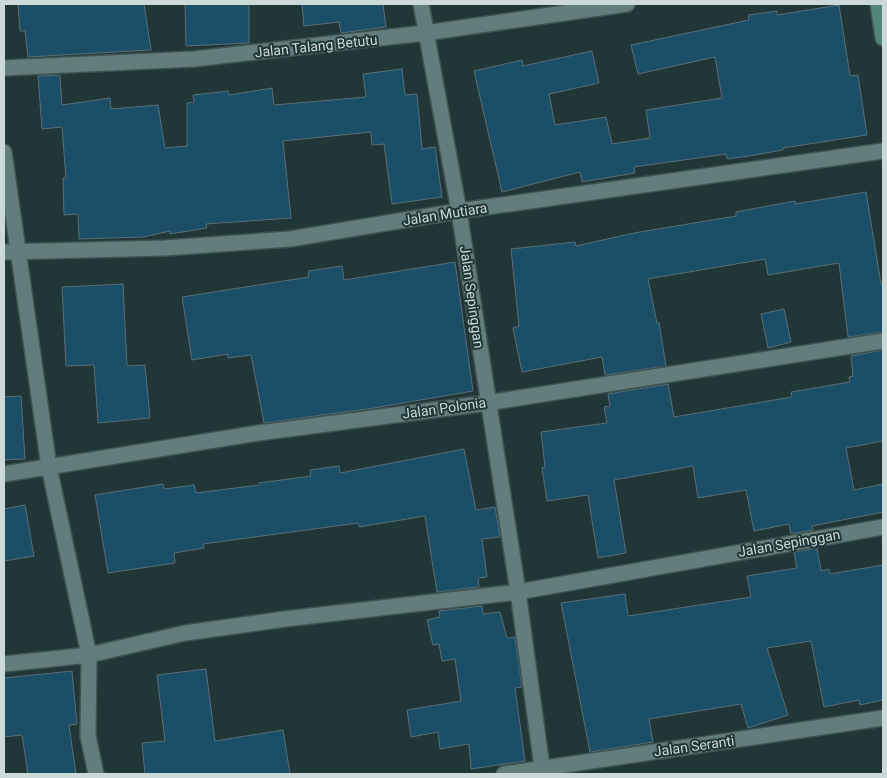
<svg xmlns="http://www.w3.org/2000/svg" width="887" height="778" font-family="Roboto,sans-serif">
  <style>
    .building { fill: #1b4f67; stroke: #5b6f79 }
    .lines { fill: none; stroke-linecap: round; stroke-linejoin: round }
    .street-casing { stroke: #3e5252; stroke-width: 18 }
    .secondary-casing { stroke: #3e5252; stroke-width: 18 }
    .street { stroke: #637c7c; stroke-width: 15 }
    .secondary { stroke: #518678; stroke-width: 15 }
    .labels { text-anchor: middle; stroke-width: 4; stroke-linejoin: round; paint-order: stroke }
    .street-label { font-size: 14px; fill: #ccd9d9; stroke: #203637 }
  </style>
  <rect width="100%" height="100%" fill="#203637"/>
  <path class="building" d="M18 4H144L151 50 28 57 25 31H20Z
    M185 4H249V43L186 46Z
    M302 4H383L386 27 341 33 339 22 304 26Z
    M839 5 850 76 858 75 867 135 783 148V150L749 156 727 159 726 154 634 167 635 173 582 182 580 172 502 192 474 71 522 60 523 66 592 51 599 83 549 94 555 125 606 117 612 144 650 138 646 110 722 98 715 57 638 74 631 45 749 20 748 15 777 11V15Z
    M402 69 405 95 417 94 422 149 435 147 442 197 392 204 384 144 372 145 371 132 283 141 291 218 206 224 207 228 170 234V231L144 237 79 239 78 214 64 215 63 178H66L62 127 42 129 38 76 60 75 62 105 110 98 111 109 158 105 165 148 187 146V103L194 102 193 95 228 91 229 95 272 88 274 105 366 97 363 74Z
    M866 192 881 284 883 283V332L848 337 839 263 768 275 765 259 648 279 657 323H659L666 366 605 375 602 357 522 372 513 328 519 326 511 249 575 242 576 246 634 233 736 216V212L795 201V204Z
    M455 262 473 391 374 408 264 423 251 355 228 358V354L192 360 182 297 309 277 308 271 342 266 344 280Z
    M123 284 127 366 145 365 150 418 98 423 94 365 66 366 62 287Z
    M784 309 791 342 768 348 761 314Z
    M883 350V441L846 448 854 490 883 484V512L812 526 813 530 791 534 789 524 754 531 746 490 698 498 693 466 614 480 626 553 598 558 588 495 547 501 542 468 545 467 541 432 607 423 604 407 610 406 608 394 668 384 674 417 792 397 791 392 850 382 849 377 853 376 851 356Z
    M21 396 25 459 4 460V397Z
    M464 449 476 510 495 507 500 537 482 539 487 577 478 578 479 587 437 592 425 516 359 527 358 523 203 544 204 548 174 553 175 563 108 573 95 495 163 484 164 489 194 485 196 493 259 485V483L311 476 310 470 339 466 340 473Z
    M25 505 34 556 4 561V509Z
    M817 548 821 571 829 569 830 574 883 565V700L860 705 859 700 824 707 811 641 767 648 788 715 748 728 741 704 649 719 653 742 590 752 561 603 625 594 628 616 751 597 747 576 797 568 794 552Z
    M482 606 483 614 500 612 507 638 515 637 522 687 515 688 525 761 471 769 469 744 440 749 438 732 411 737 407 710 461 701 455 659 442 661 439 644 433 645 427 620 440 617 439 611Z
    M206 669 215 741 283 730 290 774H145L142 743 165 741 157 675Z
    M72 671 77 724 69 725 76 774H28L22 735 4 737V678Z"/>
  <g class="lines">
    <g class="street-casing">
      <path id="street" d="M421 4 459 211 518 592 543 774
        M4 68 194 59 425 33 627 4
        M4 152 49 467 89 655 88 736 96 774
        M4 252 165 248 290 239 459 211 883 151
        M4 474 258 433 487 403 883 341
        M4 664 89 655 185 633 285 619 518 592 883 527
        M504 774 883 718"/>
    </g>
    <g class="secondary-casing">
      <path id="secondary" d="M878 4 883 38"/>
    </g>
    <use href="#street" class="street"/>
    <use href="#secondary" class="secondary"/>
  </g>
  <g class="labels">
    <g class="street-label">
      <text transform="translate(316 46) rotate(-6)" y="5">Jalan Talang Betutu</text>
      <text transform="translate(445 214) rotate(-9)" y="5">Jalan Mutiara</text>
      <text transform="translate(472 297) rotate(82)" y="5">Jalan Sepinggan</text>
      <text transform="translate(444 408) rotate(-8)" y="5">Jalan Polonia</text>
      <text transform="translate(789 543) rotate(-10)" y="5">Jalan Sepinggan</text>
      <text transform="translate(694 746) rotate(-8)" y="5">Jalan Seranti</text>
    </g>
  </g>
  <rect width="887" height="778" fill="none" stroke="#ccd9d9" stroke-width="10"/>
</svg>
